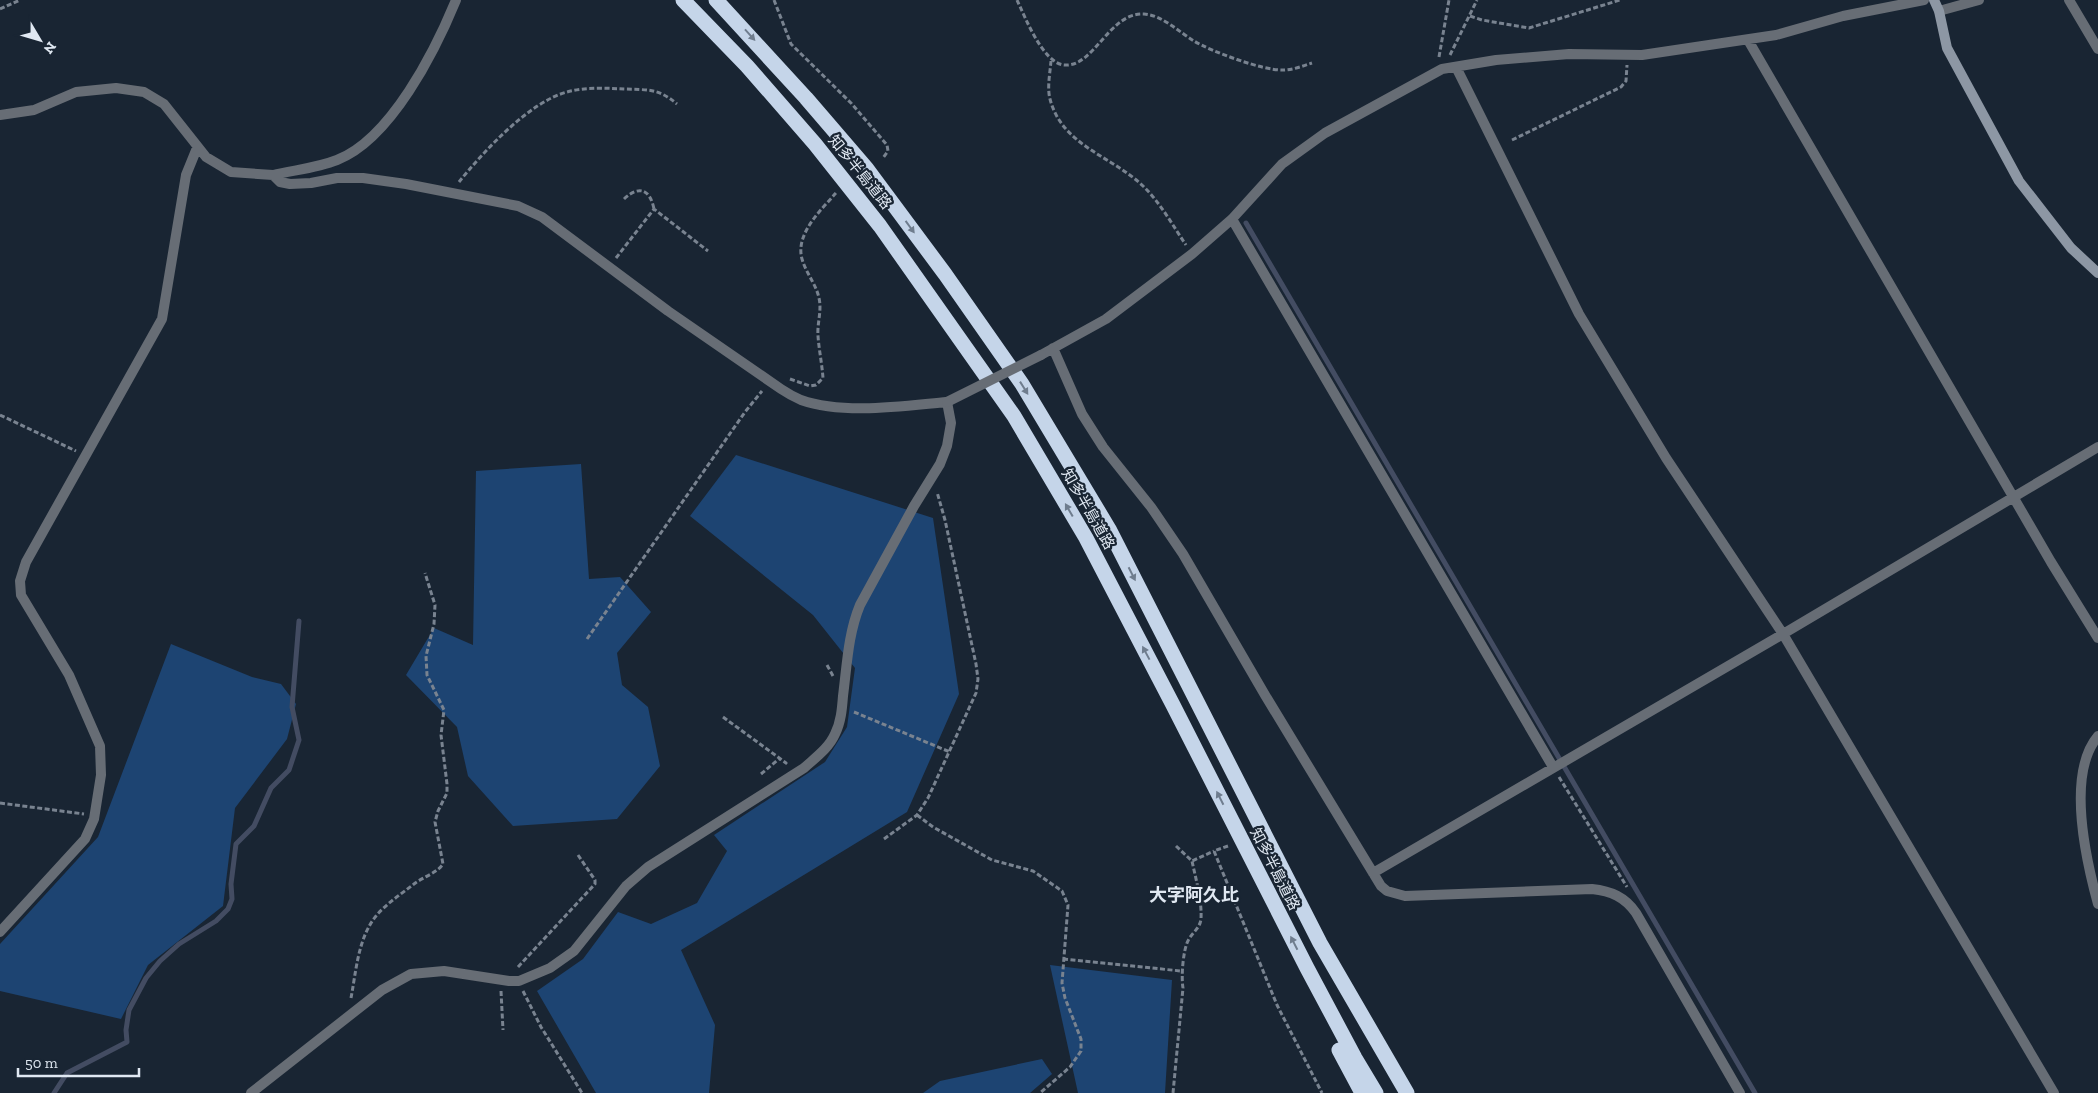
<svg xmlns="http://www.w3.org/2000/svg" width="2098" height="1093" font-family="'Zilla Slab','Noto Sans JP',serif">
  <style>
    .green { fill: #1d4472 }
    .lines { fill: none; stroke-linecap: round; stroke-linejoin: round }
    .stream { stroke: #434c62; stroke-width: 5 }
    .path { stroke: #798390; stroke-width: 3; stroke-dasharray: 5 2.5; stroke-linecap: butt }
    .street { stroke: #676d75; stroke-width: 10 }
    .secondary { stroke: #8d97a4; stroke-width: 10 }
    .highway { stroke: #c5d5e9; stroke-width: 15 }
    .street-bridge { stroke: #676d75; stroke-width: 10 }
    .oneway { fill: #6f7d8e }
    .labels { text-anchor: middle; stroke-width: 4.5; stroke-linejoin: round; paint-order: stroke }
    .street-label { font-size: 15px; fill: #e0e8f2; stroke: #192533 }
    .quarter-label { font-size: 18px; font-weight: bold; fill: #e0e8f2; stroke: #192533 }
  </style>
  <rect width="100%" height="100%" fill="#192533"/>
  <path class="green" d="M736 455 933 518 959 694 907 812 681 950 715 1025 709 1093H596L537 991 583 959 618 912 651 924 697 903 727 851 714 835 825 762 847 727 855 668 813 615 690 516Z
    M581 464 589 579 620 577 651 612 617 653 622 685 648 707 660 766 617 819 513 826 468 776 457 727 406 675 434 628 473 645 476 471Z
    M171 644 252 677 281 684 296 704 287 739 235 808 223 906 148 965 121 1019 0 991V944L98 837Z
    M1050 965 1172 980 1165 1093H1078Z
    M1042 1059 1052 1074 1030 1093H923L940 1081Z"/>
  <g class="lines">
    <path class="stream" d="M1246 223 1755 1093
      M54 1093 67 1073 127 1042 126 1030 129 1010 146 978 160 961 179 944 216 921 228 909 232 899 231 884 236 844 254 826 271 788 289 770 299 740 292 707 299 621"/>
    <path class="path" d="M774 0 791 44 851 103 887 145 888 151 883 158
      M1017 0C1025 17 1043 63 1064 65 1094 68 1109 12 1144 14 1162 15 1179 32 1194 41 1210 51 1264 71 1283 70 1293 70 1303 66 1312 63
      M0 9 20 0
      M1470 16 1482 20 1529 28 1620 0
      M1450 55 1477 0
      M1439 57 1449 0
      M1051 61C1050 73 1047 88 1050 99 1062 146 1112 156 1143 186 1160 202 1173 226 1186 245
      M1512 140 1621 87 1626 81 1627 65
      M459 182C483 152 529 102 567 92 585 87 606 88 624 89 648 90 658 88 677 104
      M624 199C639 185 650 189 654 209
      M616 258 654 209 708 251
      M790 379 810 386 816 385 823 378C822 364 819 350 818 336 817 323 822 311 819 298 816 284 806 273 802 259 795 234 821 210 836 193
      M0 415 76 451
      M587 639 745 412 762 391
      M827 665 833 676
      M854 712 950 752
      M723 717 786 763 785 764
      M761 774 780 758
      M1559 777 1627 887
      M0 803 84 814
      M917 815 933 827 992 860 1033 871 1062 891 1068 905 1062 983 1065 998 1081 1039V1051L1070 1067 1040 1093
      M884 839 917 815 928 798 976 693 978 679 976 664 945 520 937 492
      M1176 846 1192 861 1214 851
      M1228 846 1214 851 1277 1005 1322 1093
      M1063 959 1181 971
      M518 967 595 884V880L578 855
      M501 991 503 1030
      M523 991 541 1027 582 1093
      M351 998C356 972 358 938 376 916 386 904 401 894 414 884 423 877 437 873 443 864L435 822 438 811 447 793V784L441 735 444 710 427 675 426 656 434 624 435 605 425 573
      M1173 1093 1183 988C1181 977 1183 948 1189 939 1193 932 1200 928 1201 919 1202 900 1196 880 1192 861"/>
    <path class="street" d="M2069 0 2098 49
      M1939 11 1979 0
      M1748 40 2051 562 2098 638
      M1456 67 1579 314 1666 458 1783 634 2054 1093
      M0 115 34 110 76 92 116 88 144 92 164 104 206 157 231 172 273 175 280 182 290 184 311 183 337 178H363L406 184 518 206 542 217 668 311 781 389C787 393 794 397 801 400 844 415 903 406 947 402L951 423 947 446 940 464 914 506 860 605C848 634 847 665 843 696 842 709 841 722 835 734 829 748 815 758 804 768L648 867 626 886 574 951 550 968 519 981H509L444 971 411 974 382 990 251 1093
      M273 175C294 170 317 168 337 160 391 139 435 51 456 0
      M1232 219 1553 767
      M1053 348 1082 414 1103 447 1151 507 1183 554 1265 695 1381 886 1387 891 1405 896 1592 889C1611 891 1625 897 1636 913L1740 1093
      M1041 355 1106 319 1192 254 1232 219 1282 164 1325 133 1442 69 1496 60 1569 54 1642 55 1776 35 1843 16 1924 0
      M2098 736C2066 774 2086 860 2098 904
      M1373 873 1783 634 2098 447
      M0 932 85 839 94 819 101 775 100 746 69 675 21 595 20 581 26 562 162 319 186 175 197 148"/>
    <path class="secondary" d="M1934 0 1939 11 1947 48 2019 181 2071 248 2098 273"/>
    <path class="highway" d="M683 0 747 66 815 144 880 226 1014 416 1086 538 1173 705 1307 968 1355 1058 1376 1093
      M716 0 806 98 867 169 945 274 1022 384 1109 529 1320 943 1407 1093
      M1339 1050 1362 1093"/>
    <path class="street-bridge" d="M947 402 1041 355"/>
  </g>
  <defs><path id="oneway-solid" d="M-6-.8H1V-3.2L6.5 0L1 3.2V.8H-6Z" transform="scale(1.25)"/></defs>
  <g class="oneway">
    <use href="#oneway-solid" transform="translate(750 35) rotate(48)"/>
    <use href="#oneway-solid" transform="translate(910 227) rotate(54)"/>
    <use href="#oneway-solid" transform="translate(1024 388) rotate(58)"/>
    <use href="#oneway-solid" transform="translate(1069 510) rotate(-120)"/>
    <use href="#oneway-solid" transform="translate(1132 574) rotate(63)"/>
    <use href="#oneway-solid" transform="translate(1146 653) rotate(-118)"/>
    <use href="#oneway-solid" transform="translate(1220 798) rotate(-117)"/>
    <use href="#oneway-solid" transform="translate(1294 943) rotate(-117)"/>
  </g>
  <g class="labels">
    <g class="street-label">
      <text transform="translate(860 172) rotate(51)" y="5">知多半島道路</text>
      <text transform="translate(1088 509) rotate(60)" y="5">知多半島道路</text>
      <text transform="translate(1275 869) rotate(63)" y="5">知多半島道路</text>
    </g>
    <g class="quarter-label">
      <text x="1194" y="901">大字阿久比</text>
    </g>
  </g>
  <g transform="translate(40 40) rotate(128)" stroke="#192533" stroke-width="4" paint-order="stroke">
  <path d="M0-4L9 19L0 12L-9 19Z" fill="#e0e8f2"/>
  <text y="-8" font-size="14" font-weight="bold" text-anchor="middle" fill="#e0e8f2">N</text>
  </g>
  <path d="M18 1068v8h121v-8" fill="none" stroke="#e0e8f2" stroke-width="2.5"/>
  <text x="25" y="1068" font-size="15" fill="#e0e8f2" stroke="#192533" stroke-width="4" paint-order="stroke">50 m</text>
</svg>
